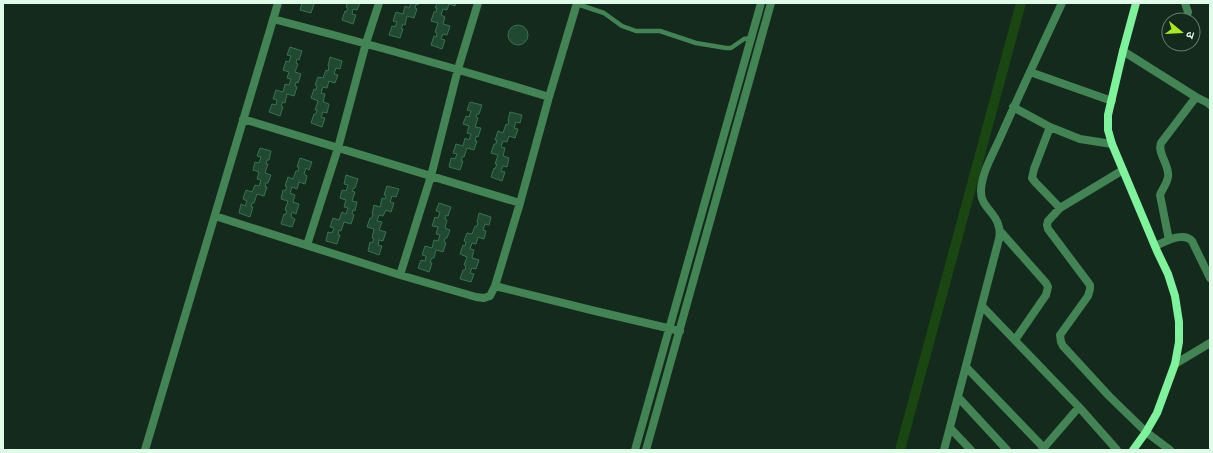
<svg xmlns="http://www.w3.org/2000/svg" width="1213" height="453" font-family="'PT Sans Narrow','Noto Sans Devanagari',sans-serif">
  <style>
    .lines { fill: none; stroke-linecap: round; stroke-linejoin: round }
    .canal { stroke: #194611; stroke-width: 10 }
    .building { fill: #214932; stroke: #36734f }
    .lane { stroke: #438454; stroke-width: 4.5 }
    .street { stroke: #438454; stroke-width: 8 }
    .secondary { stroke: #7ff39b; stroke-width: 8 }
  </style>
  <rect width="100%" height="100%" fill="#142a1c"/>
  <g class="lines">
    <path class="canal" d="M900 450 1021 3"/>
  </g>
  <path class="building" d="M302 3H312L314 4 311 13 300 10Z
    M347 3H360L357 10 353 9 352 14 356 15 353 24 342 20 345 11 346 12 348 8 346 7Z
    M411 3H419L418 5 416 4 415 8 417 9 414 18 407 16 405 25 403 24 401 29H403L400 38 389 35 392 26 395 27 397 22 393 21 396 12 403 14 405 6 409 8Z
    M437 3H456L455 6 449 4 447 10 443 9 441 15 445 17 443 24 450 26 447 35 443 34 441 39 445 40 442 49 431 45 434 36 436 37 437 33 435 32 438 23 431 21 434 12H436L437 8H435Z
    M508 35a10 10 0 1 1 20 0a10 10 0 1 1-20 0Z
    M290 47 302 51 299 60 297 59 296 63 298 64 295 72 301 74 298 83 296 82 295 86 297 87 294 96 287 94 285 103 283 102 281 106 283 107 280 116 269 112 272 104 276 105 277 100 273 99 276 90 283 92 285 84 289 85 291 79 287 78 289 72 283 70 286 61 289 62 291 56 287 55Z
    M330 57 342 61 340 69 336 68 334 74 338 75 335 83 329 81 327 88 323 87 321 93 325 94 323 102 329 104 327 113 323 112 321 117 325 118 322 127 311 123 314 114H316L317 110H315L318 101 311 98 314 89 316 90 317 86 315 85 318 77 323 78 326 70 328 71 329 67 328 66Z
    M470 102 482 105 479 114H477L476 117 478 118 475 127 481 128 478 137 476 136 475 141H477L474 150 467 148 464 157 463 156 461 161H463L460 170 449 167 451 158 455 159 457 154 453 153 456 144 463 146 465 138 469 140 471 134 467 133 469 126 463 124 466 116 469 117 471 111 467 110Z
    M510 112 522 115 520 123 516 122 514 128 518 129 515 138 509 136 507 142 503 141 501 147 505 148 503 156 509 158 507 167 503 166 501 171 505 172 502 181 491 177 494 168 495 169 497 164H495L498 155 491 153 494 144H496L497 140H495L498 131 503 133 506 124 508 125 509 121H508Z
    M260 148 271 151 269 160H267L266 164H268L265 173 271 175 268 183H266L265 187H267L264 196 257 194 254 203H252L251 207H253L250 217 239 213 241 204 245 206 247 201 243 199 246 190 252 192 255 185 259 186 261 180 257 179 259 172 253 170 255 162 259 163 261 157 257 156Z
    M300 158 312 162 309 170 306 168 304 174 307 176 305 184 299 182 297 189 292 187 290 193 295 195 293 202 299 204 296 214 292 212 291 217 295 219 292 227 281 224 284 214 285 215 287 211 285 210 288 201 281 199 283 190 285 191 287 187 285 186 288 177 293 179 296 171H298L299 167H297Z
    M346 175 358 179 355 188H354L352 191 355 192 352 201 357 202 355 211 353 210 352 214 354 215 351 224 344 222 341 231 339 230 338 235H340L337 244 326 241 328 232 332 233 334 228 330 227 333 218 339 220 342 212 346 214 348 208 344 207 346 200 340 198 342 190 346 191 348 185 344 184Z
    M387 186 399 189 396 197 392 196 390 202 394 203 391 212 386 210 383 216 379 215 377 221 382 222 379 230 386 232 383 241 379 240 378 245 382 246 379 255 368 251 370 242 372 243 374 239 372 238 374 229 367 227 370 218H372L373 214H372L374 205 380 207 382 198 385 199 386 195H384Z
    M439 203 451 207 448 216 446 215 445 219 447 220 445 228 450 230 447 238H445L444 242 446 243 443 252 436 250 434 258H432L430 262 432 263 429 272 418 268 421 260 425 261 426 256 422 255 425 246 432 248 434 240 438 241 440 235 436 234 438 227 432 226 435 217 438 218 440 212 436 211Z
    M479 213 491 217 489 225 485 224 483 230 486 231 484 239 478 237 476 244 472 243 470 249 474 250 472 258 479 260 476 269 472 268 470 273 474 274 471 282 460 279 463 270H465L466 266 464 265 467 257 460 254 463 245 465 246 466 242 464 241 467 233 472 234 475 226H477L478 223 477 222Z"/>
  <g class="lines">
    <path class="lane" d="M577 4 604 13 622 26 636 31H660L696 43 726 48H731L744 39 751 38"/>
    <path class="street" d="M1185 3 1188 12
      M273 19C366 43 458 69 549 97
      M1123 51 1196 97 1208 103 1210 105
      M1030 72 1112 101
      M1013 107 1050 127 1080 139 1112 144
      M243 119 520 203
      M1050 127 1034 169 1032 178 1035 182 1060 208
      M1123 170 1060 208 1048 221 1047 225 1048 229 1090 285V289L1088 296 1060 335 1061 342 1063 346 1109 396 1146 432 1170 450
      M215 216 400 275 476 297 484 298 490 296 495 286 520 203 549 97 577 3
      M1000 231 1046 283 1048 287 1046 295 1015 340
      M1169 240 1160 195C1162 189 1167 184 1168 177 1170 165 1157 154 1161 143L1196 97
      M307 245 338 148 366 43 379 3
      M1155 246C1165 242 1183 231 1192 241L1210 278
      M400 275 431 176 458 69 478 3
      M495 286 591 310 680 331
      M982 306 1079 407 1117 450
      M1175 364 1210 343
      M966 367 1044 448
      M958 397 1007 450
      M950 428 971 450
      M145 450 278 3
      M635 450 761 3
      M646 450 771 3
      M944 450 999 239C1000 234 1000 229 998 224 994 211 980 206 981 190 982 172 993 154 1000 138 1020 93 1041 48 1062 3
      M1042 450 1079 407"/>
    <path class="secondary" d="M1133 450 1146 432 1157 413 1175 364 1179 342V322L1175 296 1168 274 1157 251 1112 144 1108 130V115L1123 51 1136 3"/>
  </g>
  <rect width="1213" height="453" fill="none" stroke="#dffce9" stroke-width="8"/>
  <g transform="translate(1181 32) rotate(108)"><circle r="19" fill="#142a1c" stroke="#657e6e"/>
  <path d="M0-3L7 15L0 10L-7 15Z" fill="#a9ea1e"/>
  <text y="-6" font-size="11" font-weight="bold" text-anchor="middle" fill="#dffce9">उ</text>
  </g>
</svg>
